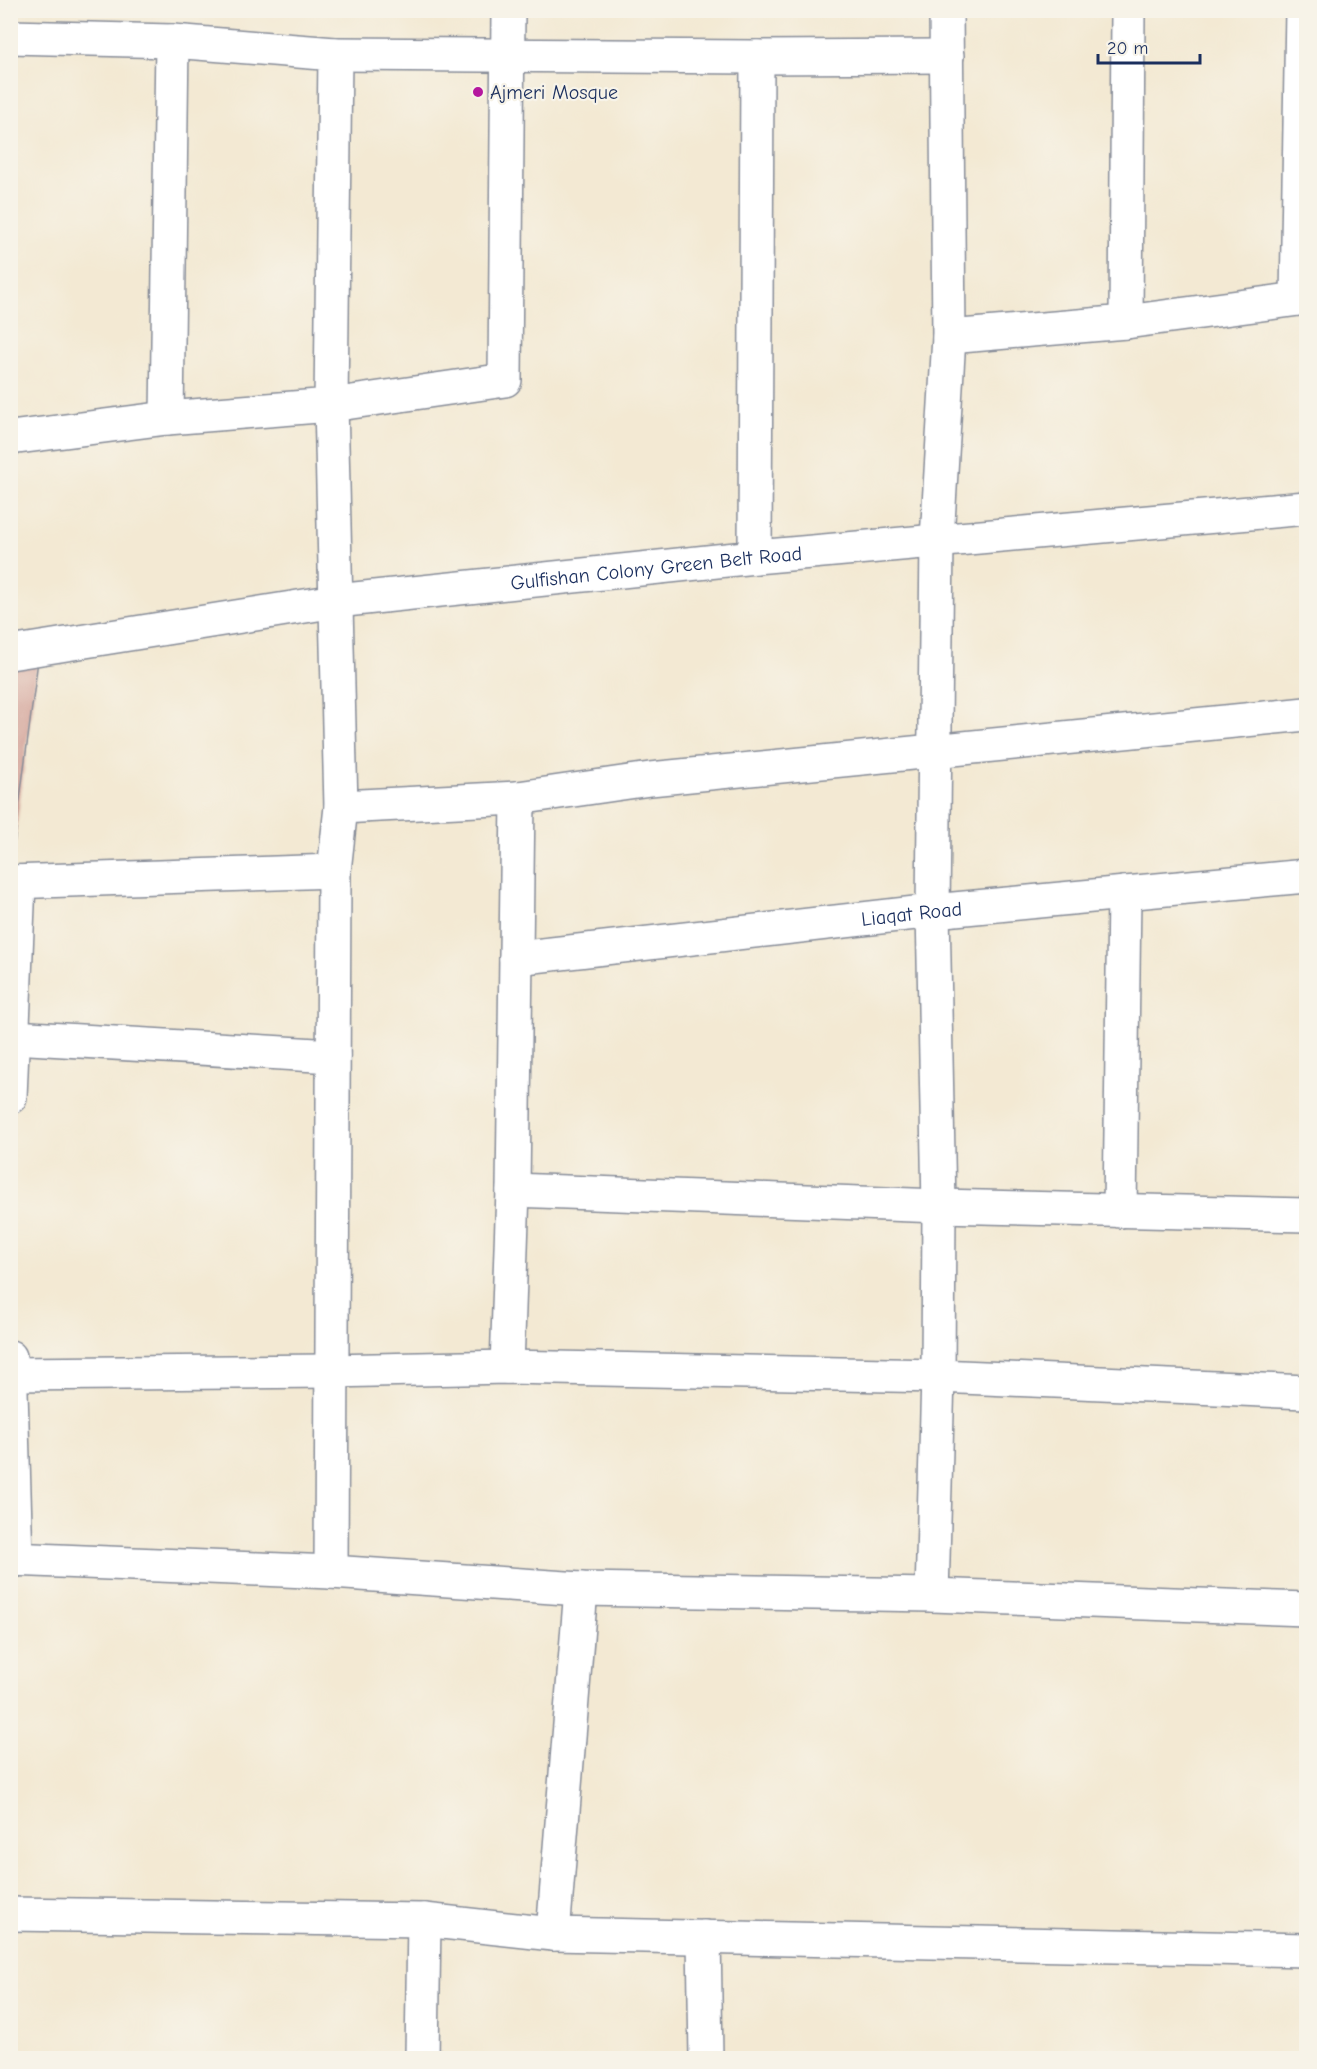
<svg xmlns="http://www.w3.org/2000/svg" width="1317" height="2069" font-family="'Comic Neue',sans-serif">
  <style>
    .building { fill: #d09b92 }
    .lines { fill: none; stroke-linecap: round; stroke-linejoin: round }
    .minor-casing { stroke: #878c98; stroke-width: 36 }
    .minor { stroke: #fff; stroke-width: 33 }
    .poi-dot { fill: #b5179e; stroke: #f7f3e8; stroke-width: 2 }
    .labels { text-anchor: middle; stroke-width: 4.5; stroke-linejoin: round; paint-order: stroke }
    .poi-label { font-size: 20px; fill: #1b2f5e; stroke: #f7f3e8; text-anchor: start }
    .street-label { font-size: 20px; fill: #1b2f5e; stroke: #f7f3e8 }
  </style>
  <rect width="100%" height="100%" fill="#f7f3e8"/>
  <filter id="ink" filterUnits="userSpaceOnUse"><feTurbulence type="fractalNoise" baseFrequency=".0167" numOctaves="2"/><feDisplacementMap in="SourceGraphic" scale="12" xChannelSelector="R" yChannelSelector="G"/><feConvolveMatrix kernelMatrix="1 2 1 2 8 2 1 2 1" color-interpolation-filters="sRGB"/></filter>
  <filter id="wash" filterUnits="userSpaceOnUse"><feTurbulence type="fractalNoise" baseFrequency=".008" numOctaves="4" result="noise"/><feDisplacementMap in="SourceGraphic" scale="24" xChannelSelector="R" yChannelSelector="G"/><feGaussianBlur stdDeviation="1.35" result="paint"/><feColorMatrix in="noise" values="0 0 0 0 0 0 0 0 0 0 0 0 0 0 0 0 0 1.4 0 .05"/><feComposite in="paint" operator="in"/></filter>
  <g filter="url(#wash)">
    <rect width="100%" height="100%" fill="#f3e9d3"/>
    <g id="blocks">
      <path class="building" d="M40 645 12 860H10V647Z"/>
    </g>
  </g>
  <g filter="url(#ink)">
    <use href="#blocks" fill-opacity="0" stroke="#878c98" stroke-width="1.5"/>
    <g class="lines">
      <g class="minor-casing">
        <g id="minor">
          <path d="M10 37 172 41 335 54 331 405 167 418 10 438"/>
          <path d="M335 54 757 57 947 56"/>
          <path d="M1297 299 1302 10"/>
          <path d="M1126 322 1128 10"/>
          <path d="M949 337 1126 322 1306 298"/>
          <path d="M167 418 172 41"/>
          <path d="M755 557 757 57"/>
          <path id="s1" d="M10 653 336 601 755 557 1306 508"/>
          <path d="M341 807 518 798 650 779 1306 714"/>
          <path d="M10 882 334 871"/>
          <path id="s2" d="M516 958 933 911 1306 876"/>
          <path d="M13 1037 333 1056"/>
          <path d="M10 1097 19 882"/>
          <path d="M513 1190 939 1206 1306 1215"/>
          <path d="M1120 1211 1124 893"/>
          <path d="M10 1357 16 1560"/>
          <path d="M507 1367 513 1190 518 798"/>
          <path d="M11 1374 331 1371 507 1367 938 1376 1306 1392"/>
          <path d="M10 1559 331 1572 581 1589 932 1595 1306 1609"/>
          <path d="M331 1572 334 871 341 807 331 405 505 380 508 10"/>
          <path d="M932 1595 938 1376 939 1206 933 911 937 539 949 337 946 10"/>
          <path d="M10 1914 424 1920 553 1934 1306 1950"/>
          <path d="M553 1934 581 1589"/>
          <path d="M704 1937 706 2058"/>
          <path d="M422 2058 424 1920"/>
        </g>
      </g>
      <use href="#minor" class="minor"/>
    </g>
  </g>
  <circle class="poi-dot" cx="478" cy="92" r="6"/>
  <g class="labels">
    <g class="poi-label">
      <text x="490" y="99">Ajmeri Mosque</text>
    </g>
    <g class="street-label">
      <text dy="7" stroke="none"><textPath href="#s1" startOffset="652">Gulfishan Colony Green Belt Road</textPath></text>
      <text dy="7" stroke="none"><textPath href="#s2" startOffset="398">Liaqat Road</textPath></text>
    </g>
  </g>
  <rect width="1317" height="2069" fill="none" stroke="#f7f3e8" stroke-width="36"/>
  <path d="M1098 54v9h102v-9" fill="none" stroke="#1b2f5e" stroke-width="3"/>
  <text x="1107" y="54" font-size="18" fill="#1b2f5e" stroke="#f7f3e8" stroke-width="4.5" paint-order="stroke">20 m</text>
</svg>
